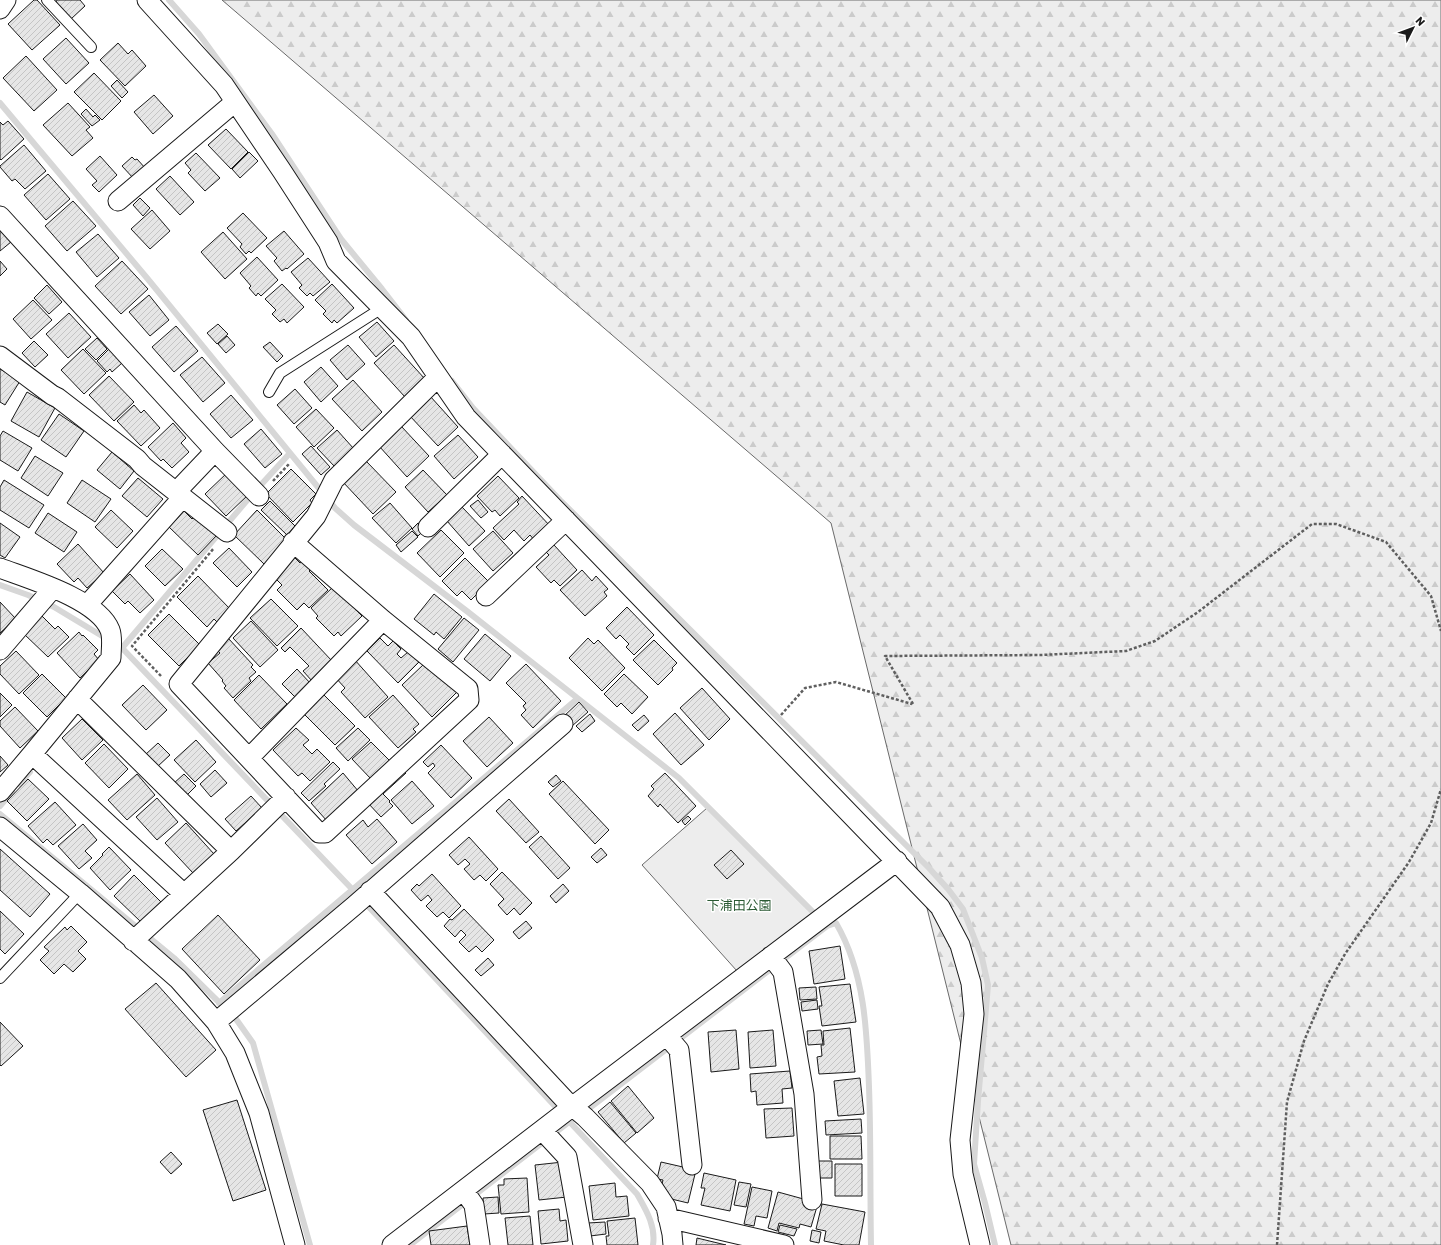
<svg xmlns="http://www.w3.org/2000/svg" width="1441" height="1245" font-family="Rubik,'Noto Sans JP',sans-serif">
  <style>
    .forest { fill: url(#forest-firs); stroke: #6a6a6a }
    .built { fill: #ededed; stroke: #6a6a6a }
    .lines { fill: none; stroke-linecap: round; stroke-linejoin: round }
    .stream { stroke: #d7d7d7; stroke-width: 6 }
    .building { fill: url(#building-hatch); stroke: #1a1a1a }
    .lane-casing { stroke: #1a1a1a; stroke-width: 12 }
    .street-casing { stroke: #1a1a1a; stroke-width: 21 }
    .path { stroke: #5f5f5f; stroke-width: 2.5; stroke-dasharray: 3 2; stroke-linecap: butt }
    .lane { stroke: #fff; stroke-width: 10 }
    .street { stroke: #fff; stroke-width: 19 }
    .labels { text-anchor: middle; stroke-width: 3; stroke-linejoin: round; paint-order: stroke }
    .park-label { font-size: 13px; fill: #2b5a34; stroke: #fff }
  </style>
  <defs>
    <pattern id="forest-firs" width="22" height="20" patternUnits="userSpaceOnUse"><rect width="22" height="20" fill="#ededed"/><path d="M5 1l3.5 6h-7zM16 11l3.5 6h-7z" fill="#cbcbcb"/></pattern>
    <pattern id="building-hatch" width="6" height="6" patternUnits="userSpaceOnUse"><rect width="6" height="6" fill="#e6e6e6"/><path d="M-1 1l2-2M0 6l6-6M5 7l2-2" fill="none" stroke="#c5c5c5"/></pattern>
  </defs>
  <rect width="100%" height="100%" fill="#fff"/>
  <path class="forest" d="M222 0H1441V1245H1011L831 523Z"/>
  <path class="built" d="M707 808 813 915 737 971 642 865Z"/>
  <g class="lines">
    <path class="stream" d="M169 0 199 34 272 134 341 239 382 289 406 320
      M0 103 147 278 335 508 354 525 468 612 679 778 827 926
      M452 381 473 408 560 500 929 868 948 889 963 909 982 958 988 985 978 1101 974 1164 985 1203 995 1245
      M0 585 28 595 54 607 122 648 352 889 637 1194C646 1210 656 1226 653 1245
      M122 648 249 498 290 453
      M19 784 30 772
      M0 806 12 792
      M0 814 174 958 236 1019 253 1043 310 1245
      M219 1003 577 699
      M583 1113 827 926 836 923C865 973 867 1031 869 1087 871 1140 870 1192 871 1245
      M410 1245 573 1119"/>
  </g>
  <path class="building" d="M34 0H37L60 25 32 50 8 24Z
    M57 0H80L85 6 71 19 56 2Z
    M66 38 89 63 66 84 43 59Z
    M118 43 128 54 132 50 146 66 125 86 100 60Z
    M26 56 57 90 34 111 3 78Z
    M94 73 121 101 102 120 74 92Z
    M117 80 128 92 122 98 111 86Z
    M154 95 173 116 153 134 134 112Z
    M68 103 90 127 86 130 93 138 72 156 43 125Z
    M86 109 93 117 95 115 100 120 92 126 81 114Z
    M8 121 24 139 1 160 0 159V122L3 125Z
    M226 129 248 152 231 169 208 145Z
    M24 145 46 171 25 189 15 179 12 181 0 167V166Z
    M249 152 258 161 240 178 232 169Z
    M196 153 220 178 205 191 188 173 191 170 185 163Z
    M100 156 117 175 99 192 92 185 97 181 86 169Z
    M132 157 135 160 137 159 146 169 134 179 122 166Z
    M48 174 70 199 46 220 24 195Z
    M170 176 194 202 180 215 156 189Z
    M140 198 150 208 143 216 133 205Z
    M73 201 96 226 67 251 45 226Z
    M152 210 170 231 150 249 131 229Z
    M243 213 267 238 251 253 249 251 246 254 240 247 242 244 227 228Z
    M0 230 11 242 0 251Z
    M284 231 304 254 287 269 286 268 282 271 274 261 277 258 266 246Z
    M223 232 247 259 225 279 201 252Z
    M98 234 119 258 97 277 76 252Z
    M257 257 278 280 261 296 258 293 256 296 249 288 251 286 240 273Z
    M308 258 330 282 313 296 310 293 307 296 299 288 302 285 291 272Z
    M0 261 7 269 0 276Z
    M122 261 148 289 121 314 95 286Z
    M282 284 304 307 287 323 284 319 280 322 272 314 276 310 265 299Z
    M332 284 354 308 337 323 334 320 332 323 323 314 326 311 315 300Z
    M47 285 62 302 49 314 34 298Z
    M149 295 169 320 150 336 129 312Z
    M33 300 52 320 31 339 13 319Z
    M69 313 91 337 68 358 46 334Z
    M377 322 394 341 376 357 359 337Z
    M218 324 228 334 217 344 207 333Z
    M176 326 198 351 174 372 152 347Z
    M227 336 235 345 226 353 218 344Z
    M97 338 107 349 96 360 85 349Z
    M34 341 48 355 35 367 22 353Z
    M270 342 283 356 277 362 263 347Z
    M348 345 365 364 347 380 330 360Z
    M394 345 425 379 405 397 374 363Z
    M83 349 106 373 84 394 61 370Z
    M109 349 122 363 112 372 110 369 107 372 97 361Z
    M202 357 225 383 203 402 180 375Z
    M321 367 338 386 321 402 304 382Z
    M0 369 20 381 5 405 0 402Z
    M109 376 134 402 114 421 89 395Z
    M353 380 382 412 362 431 332 399Z
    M295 389 312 408 294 424 277 405Z
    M27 392 55 408 39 437 11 421Z
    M231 395 253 420 231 438 210 414Z
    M430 396 458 427 438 446 409 415Z
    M134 405 141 413 144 410 160 428 141 446 117 421Z
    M316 409 334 428 314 447 296 427Z
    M59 414 84 431 66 457 41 440Z
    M173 423 186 438 181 443 189 452 172 468 163 459 161 461 148 447Z
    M401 426 429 456 407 477 379 446Z
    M261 429 282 454 265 468 244 444Z
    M337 430 354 449 335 467 317 448Z
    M3 431 32 448 18 471 0 460V436Z
    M458 435 478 457 454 479 434 456Z
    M311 446 330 467 321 475 302 454Z
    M112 452 134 471 120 489 97 470Z
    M35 456 63 473 48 496 21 478Z
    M366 461 396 492 373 514 342 481Z
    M291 469 316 494 310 500 312 503 293 522 266 494Z
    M423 470 447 495 428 512 405 487Z
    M228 472 249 494 226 516 205 494Z
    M498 476 519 498 500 516 495 510 492 512 477 496Z
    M138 478 163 499 147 517 122 496Z
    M4 480 44 505 29 528 0 510V487Z
    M82 480 111 499 95 522 67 503Z
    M522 496 551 527 535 541 530 535 524 541 514 530 504 540 493 528 519 504 517 502Z
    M478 500 488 512 481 518 470 506Z
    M270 501 295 526 287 535 261 510Z
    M390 503 412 528 396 543 372 518Z
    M462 507 485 531 469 546 447 521Z
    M111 510 133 531 117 548 95 527Z
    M257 510 287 540 264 564 234 535Z
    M184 511 192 519 196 515 217 535 198 555 169 527Z
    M48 513 77 532 64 552 35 533Z
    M0 523 20 537 5 558 0 555Z
    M418 523 424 530 418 536 412 529Z
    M441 530 464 553 440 577 417 553Z
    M412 531 418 537 401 552 396 545Z
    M493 531 513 553 493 571 473 549Z
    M78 544 104 573 87 588 78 578 74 582 57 564Z
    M554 545 577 570 560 586 554 580 551 583 536 567 549 555 546 552Z
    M229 548 252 572 237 587 213 563Z
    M162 549 183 569 165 586 145 566Z
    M293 556 300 563 302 560 311 569 309 571 328 590 309 608 304 603 297 610 277 590 282 585 276 579 283 571 281 568Z
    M465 558 489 582 471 600 462 591 457 596 442 581Z
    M582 570 592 581 596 576 608 589 604 592 607 596 585 616 560 590Z
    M130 574 154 600 140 613 128 601 125 604 112 591Z
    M198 576 231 610 218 623 214 619 207 627 177 597Z
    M333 587 362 616 341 636 338 632 334 636 316 618 318 616 311 608Z
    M434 594 462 617 444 639 436 632 434 635 414 619Z
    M271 599 298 626 277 646 250 618Z
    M0 602 16 619 0 633Z
    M627 607 654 635 634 655 626 647 629 644 620 635 616 639 606 628Z
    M169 614 200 645 179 666 148 635Z
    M42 616 55 629 58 626 69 637 48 657 24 634Z
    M464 618 479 630 453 662 438 649Z
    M251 621 278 650 260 667 233 638Z
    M301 628 332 661 312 681 303 671 309 666 290 647 285 652 281 648Z
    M79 632 82 636 83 635 98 650 94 654 99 660 80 678 57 653Z
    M485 634 511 656 490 681 464 659Z
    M228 638 253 665 251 667 256 672 249 678 251 681 233 698 224 688 226 686 222 681 223 680 208 663 220 653 216 649Z
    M380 638 388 646 393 641 401 649 397 654 401 658 408 652 419 662 398 683 367 651Z
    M588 638 594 644 598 640 625 668 602 691 569 658Z
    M654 640 677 663 672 668 673 670 658 685 633 660Z
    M16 651 39 675 19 694 0 674V666Z
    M354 659 388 697 365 718 341 692 345 688 335 677Z
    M424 664 437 677 440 674 457 692 432 717 402 685Z
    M526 664 561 701 533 728 521 715 526 710 523 706 526 703 506 683Z
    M297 669 311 684 296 698 282 684Z
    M42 674 66 698 47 717 23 693Z
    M624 674 648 697 632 714 621 703 617 707 604 694Z
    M259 675 287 704 261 729 234 700Z
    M143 685 167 710 146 730 122 705Z
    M702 688 730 719 709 740 680 708Z
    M0 693 12 705 0 717Z
    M324 695 355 726 335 745 304 714Z
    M393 695 419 724 413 729 416 732 398 748 369 717Z
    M579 702 588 712 572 726 563 717Z
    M15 707 38 731 20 748 0 726V721Z
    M675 713 704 745 681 765 653 734Z
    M590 714 595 721 582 732 576 726Z
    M644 715 649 721 638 731 632 725Z
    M489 717 513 743 487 767 463 741Z
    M82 719 103 740 82 760 62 738Z
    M296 728 309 740 303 745 312 754 317 749 330 762 310 781 302 773 298 776 273 750Z
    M358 728 370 740 348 761 336 748Z
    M196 740 216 762 195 782 174 760Z
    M371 742 390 761 371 779 352 759Z
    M158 743 170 755 157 767 145 755Z
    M104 744 128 769 109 788 85 763Z
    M441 745 472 778 451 798 428 773 435 766 433 763 428 767 423 762Z
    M0 756 8 765 0 772Z
    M333 762 340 769 324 784 326 786 309 801 301 793Z
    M215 770 227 783 211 797 200 784Z
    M403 770 406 773 383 794 390 801 389 802 393 806 381 817 367 802Z
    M343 773 359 792 327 821 311 803Z
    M665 773 696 806 678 823 660 804 658 807 648 796 654 789 651 786Z
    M137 774 155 795 127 820 108 800Z
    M184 774 196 786 186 796 173 784Z
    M556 775 561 781 553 787 548 782Z
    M28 779 49 799 27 821 7 801Z
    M412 781 434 806 412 824 391 800Z
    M563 781 609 830 595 844 549 794Z
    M251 796 262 808 236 831 225 819Z
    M157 798 178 822 157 840 136 817Z
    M509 799 539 832 526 843 496 811Z
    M55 802 76 825 53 845 47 839 43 843 28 826Z
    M688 816 691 819 685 825 682 821Z
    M377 819 397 842 372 864 346 835 363 820 368 827Z
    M186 823 214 854 193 873 165 843Z
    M83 824 97 840 85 851 92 858 79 869 58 846Z
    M541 836 570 868 558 879 529 847Z
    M469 837 498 869 486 881 480 875 474 880 464 869 470 864 465 859 458 865 449 855Z
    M109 847 131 870 110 890 90 868 103 855 102 854Z
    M601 848 607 855 597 863 591 857Z
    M0 849 50 894 30 917 0 890Z
    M731 850 744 864 727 879 714 865Z
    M502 872 532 903 520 915 514 908 507 915 498 905 504 899 490 884Z
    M432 874 461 906 449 918 443 912 437 917 426 906 432 900 428 895 421 901 411 890 417 884 419 886Z
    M134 875 161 902 141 922 114 896Z
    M563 884 569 891 556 903 550 896Z
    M464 909 494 940 482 952 476 946 469 952 459 942 466 935 461 930 455 937 444 926 450 919 452 920Z
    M0 911 24 934 5 954 0 949Z
    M218 915 260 960 224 994 182 949Z
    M526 921 532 928 519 939 513 932Z
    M71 926 87 942 78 951 86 959 73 972 64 964 54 974 40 960 49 951 44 947 65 927 67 930Z
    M840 946 845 979 814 984 809 951Z
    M488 958 494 965 481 976 475 970Z
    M156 983 216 1050 186 1077 125 1009Z
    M850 984 856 1022 822 1026 819 1006H822L819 987Z
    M816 987 817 999 800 1000 799 988Z
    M817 1000 818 1009 802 1011 801 1002Z
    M0 1022 23 1046 1 1066 0 1065Z
    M850 1028 855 1072 819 1074 817 1057 822 1056 821 1045H824L823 1031Z
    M736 1030 739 1069 711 1072 708 1032Z
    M773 1030 776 1066 750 1068 748 1032Z
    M821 1030 823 1044 808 1045 807 1031Z
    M790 1071 792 1088 782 1089 783 1103 757 1105 756 1091 751 1092 750 1074Z
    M860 1078 864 1114 838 1116 834 1081Z
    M628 1086 654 1118 637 1133 611 1101Z
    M237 1100 266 1190 233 1201 203 1110Z
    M610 1102 636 1133 624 1143 598 1112Z
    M792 1108 794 1136 766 1138 764 1109Z
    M861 1119 862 1133 826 1135 825 1121Z
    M830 1136H861L862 1159H830Z
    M171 1152 182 1164 171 1174 160 1162Z
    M817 1161H832V1178H817Z
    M563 1162 567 1197 539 1200 535 1165Z
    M661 1162 696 1170 688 1203 659 1196 663 1180 657 1179Z
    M835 1164H862V1196H835Z
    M704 1173 736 1180 730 1211 701 1205 705 1188H701Z
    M527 1178 529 1212 501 1214 498 1185H504V1179Z
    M739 1182 751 1184 746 1207 734 1205Z
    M615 1183 616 1197 627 1196 629 1216 593 1220 589 1186Z
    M752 1187 772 1191 767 1218 756 1216 754 1226 744 1224Z
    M778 1192 818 1203 811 1227 800 1224 799 1228 779 1223 777 1231 768 1228Z
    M498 1197 499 1213 484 1214 483 1198Z
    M822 1204 865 1212 859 1245H844L824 1241 826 1231 816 1229Z
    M559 1209 560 1221 566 1220 568 1241 541 1244 538 1211Z
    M530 1216 533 1245H508L505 1218Z
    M635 1218 638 1245H607L606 1236H609L607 1221Z
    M605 1222 606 1234 590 1236 588 1223Z
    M780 1225 797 1229 794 1236 778 1232Z
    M467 1226 470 1245H431L429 1231Z
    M812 1230 821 1232 819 1243 810 1241Z
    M697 1238 726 1245H696Z"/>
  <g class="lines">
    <g class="lane-casing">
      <path id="lane" d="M47 0 91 47
        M269 392 280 373 382 308
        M0 978 80 893"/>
    </g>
    <g class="street-casing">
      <path id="street" d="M147 0 224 85 282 171 328 242 336 261 411 337 466 417 940 907 960 945 971 983 974 1014 960 1140 963 1174 980 1245
        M0 9 6 0
        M118 201 235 102
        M0 216 215 451 259 496
        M0 356 52 395 58 398 137 459 143 466 227 532
        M176 492 215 451
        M428 527 502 454
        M293 542 383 620 468 689 469 700 325 833H319L179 684 316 516 334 480 438 377
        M0 568C29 579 98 599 110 630 113 638 111 649 111 658L32 754 0 792
        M486 596 566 520
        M87 605 182 498
        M0 650 48 594 51 587
        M77 699 231 851
        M32 754 184 894
        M249 758 383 620
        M0 827 80 893 178 979 216 1022 235 1053 259 1113 295 1245
        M370 891 565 1100 585 1117 650 1183 666 1207 672 1234 673 1245
        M133 941 231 851 286 797
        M771 956 783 972 804 1094 812 1200
        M216 1022 354 906 563 724
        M667 1036 679 1050 692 1165
        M542 1130 567 1157 583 1245
        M464 1191 474 1205 480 1245
        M668 1218 784 1245
        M392 1245 573 1106 897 861"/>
    </g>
    <path class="path" d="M273 481 289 464
      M161 676 132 646 214 548
      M913 704 885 656 1040 655 1126 651 1155 641 1198 612 1312 524H1336L1386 542 1431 596 1441 631
      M781 715 805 688 836 682 912 704
      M1277 1245 1287 1102 1304 1041 1328 984 1345 954 1409 862 1431 823 1441 789"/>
    <use href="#lane" class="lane"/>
    <use href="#street" class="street"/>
  </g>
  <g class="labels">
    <g class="park-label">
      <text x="739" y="910">下浦田公園</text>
    </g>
  </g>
  <g transform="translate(1413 28) rotate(48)" stroke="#ffffff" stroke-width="3" paint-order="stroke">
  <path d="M0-3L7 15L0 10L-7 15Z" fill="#1a1a1a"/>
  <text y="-6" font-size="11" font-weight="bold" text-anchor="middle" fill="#1a1a1a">N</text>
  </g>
</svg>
